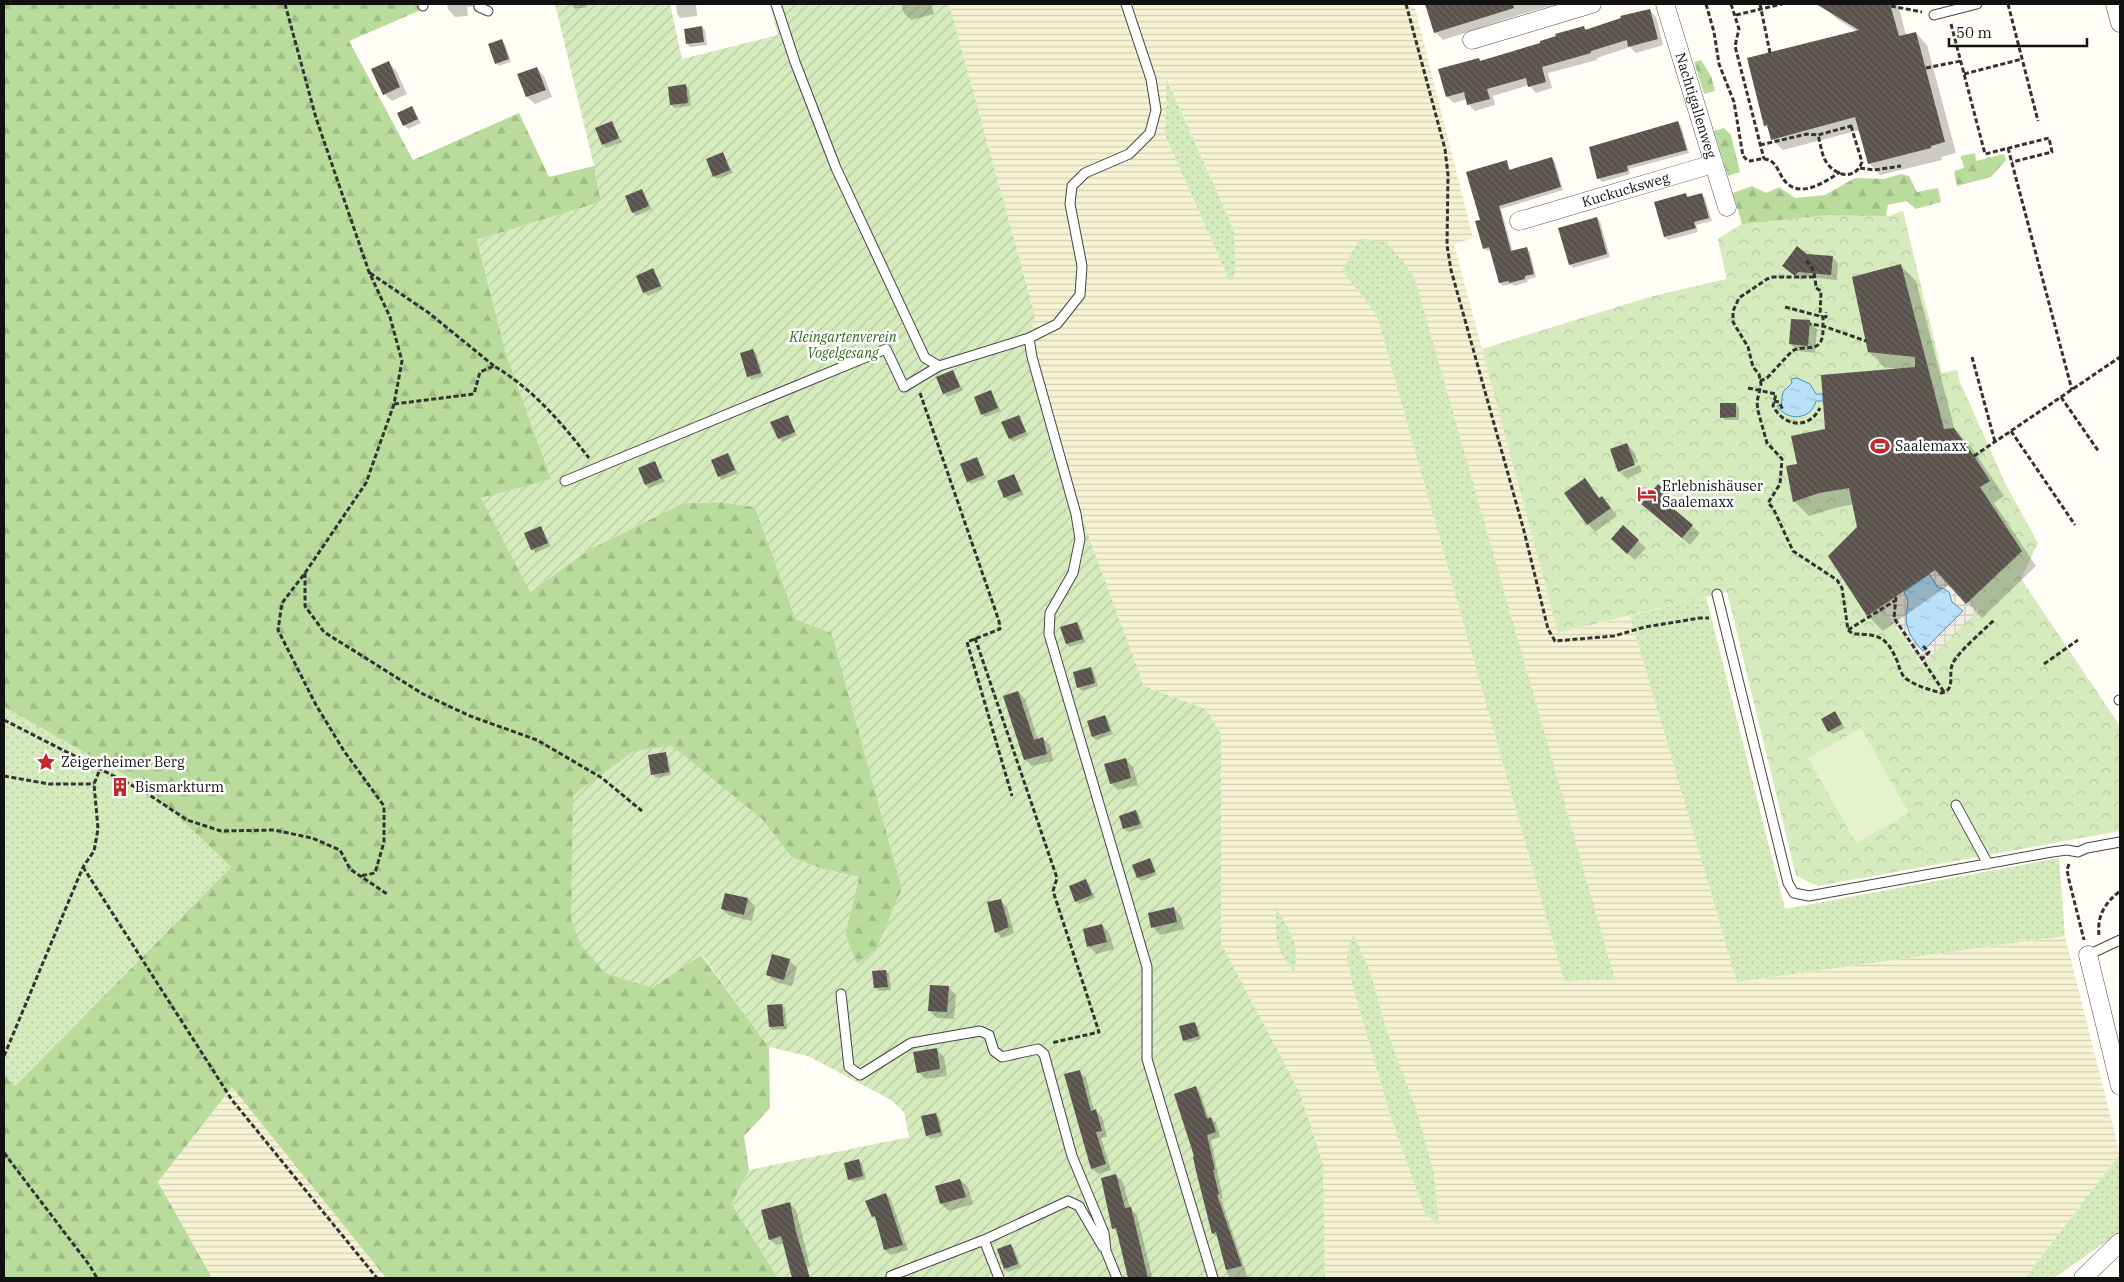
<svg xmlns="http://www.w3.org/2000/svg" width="2124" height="1282" font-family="'IBM Plex Serif',serif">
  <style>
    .farmland { fill: url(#farmland-rules); fill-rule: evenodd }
    .grass { fill: url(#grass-dots) }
    .forest { fill: url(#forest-firs) }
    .park { fill: url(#park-crowns) }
    .garden { fill: url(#garden-furrows) }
    .pitch { fill: #e6f2cf }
    .plaza { fill: url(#plaza-grid) }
    .water { fill: url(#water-ripples); stroke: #3f96cf }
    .shadow { fill: #0003 }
    .building { fill: url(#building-back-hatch) }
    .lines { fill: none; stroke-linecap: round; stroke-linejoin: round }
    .lane-casing { stroke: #444; stroke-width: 11 }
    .street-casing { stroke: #444; stroke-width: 19 }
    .path { stroke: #333; stroke-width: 3; stroke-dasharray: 5 2.5; stroke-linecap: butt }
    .lane { stroke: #fff; stroke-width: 9 }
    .street { stroke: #fff; stroke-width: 18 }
    .labels { text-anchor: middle; stroke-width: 5; stroke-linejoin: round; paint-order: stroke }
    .street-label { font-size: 14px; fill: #111; stroke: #fff }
    .park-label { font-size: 14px; font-style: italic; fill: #2f6b1f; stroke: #fff }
    .poi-label { font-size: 14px; fill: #111; stroke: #fff; text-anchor: start }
  </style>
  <defs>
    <pattern id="farmland-rules" width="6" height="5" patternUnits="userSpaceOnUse" patternTransform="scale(1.25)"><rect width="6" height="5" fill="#f6f3d4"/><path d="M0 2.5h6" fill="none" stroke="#d2cfb5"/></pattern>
    <pattern id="grass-dots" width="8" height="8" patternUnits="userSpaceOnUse" patternTransform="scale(1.25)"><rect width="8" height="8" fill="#d5ebbd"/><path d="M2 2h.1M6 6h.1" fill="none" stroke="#b6c8a1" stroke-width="1.8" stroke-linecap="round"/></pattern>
    <pattern id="forest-firs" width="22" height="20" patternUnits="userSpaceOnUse" patternTransform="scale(1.25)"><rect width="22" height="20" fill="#b9dc9c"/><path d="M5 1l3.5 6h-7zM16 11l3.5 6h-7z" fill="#9ebc85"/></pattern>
    <pattern id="park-crowns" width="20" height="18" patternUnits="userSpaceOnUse" patternTransform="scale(1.25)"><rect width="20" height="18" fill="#d5ebbd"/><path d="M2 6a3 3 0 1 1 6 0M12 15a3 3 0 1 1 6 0" fill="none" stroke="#b6c8a1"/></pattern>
    <pattern id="garden-furrows" width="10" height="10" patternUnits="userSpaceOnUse" patternTransform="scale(1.25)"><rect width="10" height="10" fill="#d5ebbd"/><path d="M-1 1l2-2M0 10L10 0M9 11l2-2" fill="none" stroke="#b6c8a1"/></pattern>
    <pattern id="plaza-grid" width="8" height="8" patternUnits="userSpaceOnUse" patternTransform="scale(1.25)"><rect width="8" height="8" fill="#f1ede2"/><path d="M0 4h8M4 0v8" fill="none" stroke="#cecac1"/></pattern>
    <pattern id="water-ripples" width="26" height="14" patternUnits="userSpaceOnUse" patternTransform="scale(1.25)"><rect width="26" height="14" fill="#b9e0f7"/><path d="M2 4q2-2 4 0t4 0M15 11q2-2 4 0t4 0" fill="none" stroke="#9ebfd3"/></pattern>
    <pattern id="building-back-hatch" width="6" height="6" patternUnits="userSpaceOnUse" patternTransform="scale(1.25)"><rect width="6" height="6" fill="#5a524d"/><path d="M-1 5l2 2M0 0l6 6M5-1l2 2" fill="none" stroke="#6d6662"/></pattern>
  </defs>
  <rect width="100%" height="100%" fill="#fffdf5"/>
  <path class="farmland" d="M949 4H1414L1473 238 1454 244 1558 633 1630 616 1737 982 2065 936 2120 1154 2025 1278H1325L1323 1164 1300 1093 1221 943V734L1206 709 1144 686 1091 543 1027 349 1035 315ZM1168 80 1233 228 1229 280 1165 135ZM1377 316 1615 980 1564 981ZM1370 971 1387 1031 1434 1174 1438 1225 1425 1214 1391 1118 1355 995Z
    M232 1087 386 1278H212L158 1182Z"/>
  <path class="grass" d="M1167 79 1233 228 1236 265 1233 280H1229L1226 273 1165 135Z
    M1360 239 1387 242 1414 276 1615 980 1564 981 1377 316 1342 270Z
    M1706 597 1785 909 2059 858 2065 936 1737 982 1630 616Z
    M4 707 148 788 231 867 15 1086 4 1075Z
    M1276 907C1288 927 1302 948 1294 972 1274 946 1276 938 1276 907Z
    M1353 934 1370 971 1387 1031 1417 1112 1434 1174 1439 1226 1425 1214 1391 1118 1355 995 1347 959Z
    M2120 1154V1232L2054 1278H2025Z"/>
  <path class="forest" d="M4 4H428V7L349 41 413 160 519 113 549 177 594 166 601 202 477 240 506 353 551 479 530 592 590 549 683 503 722 502 755 507 796 619 832 633 902 889 877 948 857 965 845 934 859 877 822 869 791 857 761 818 701 955 769 1047 770 1108 744 1136 749 1170 732 1204 778 1278H386L232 1087 158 1182 212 1278H4V1075L15 1086 231 867 148 788 4 707Z
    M1701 60 1711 76 1715 91 1704 94 1694 62Z
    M1724 128 1731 135 1740 172 1728 176 1714 131Z
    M1975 153 1976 161 2004 154 2006 160 1991 177 1957 186 1954 171 1964 168 1961 156Z
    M1901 174 1909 176 1917 192 1938 188 1941 202 1916 209 1906 201 1888 205 1886 213 1894 244 1775 281 1646 298 1727 279 1718 239 1742 224 1733 193 1752 186 1766 193 1779 187 1795 198 1825 195 1855 178 1884 179Z"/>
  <path class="park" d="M1903 211 1942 373 1957 370 1960 382 2006 485 2038 543 2021 579 2120 726V831L1818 886 1796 876 1727 592 1558 633 1482 349 1646 298 1727 279 1718 239 1742 224 1828 215 1888 216Z"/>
  <path class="garden" d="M555 4H670L682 59 778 35 770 4H949L1035 315 1027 349 1091 543 1144 686 1206 709 1221 734V943L1300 1093 1323 1164 1325 1278H778L732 1204 749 1170 909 1137 904 1112 891 1100 808 1056 769 1047 702 955 652 988 605 973 581 945 571 919 573 795 634 751 672 746 761 818 791 857 822 869 859 877 845 934 857 965 877 948 902 889 832 633 796 619 755 507 722 502 683 503 590 549 530 592 481 498 551 479 506 353 477 240 601 202 594 166Z"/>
  <path class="pitch" d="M1861 728 1909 813 1856 843 1808 758Z"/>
  <path class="plaza" d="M1936 570 1979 610 1922 665 1882 607 1904 592 1908 601 1952 602 1938 588 1929 574Z"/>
  <path class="water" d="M1797 378 1810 384 1816 394H1823V401H1816C1811 420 1788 422 1777 406L1781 405 1783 392 1792 383 1791 379Z
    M1929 574 1938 588H1942L1949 592 1952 602 1963 611 1923 651C1914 642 1907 632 1906 619 1906 608 1911 601 1904 592Z"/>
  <path class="shadow" d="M447 4H479L480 6 467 7 468 16 455 17 448 9Z
    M571 4H587V7L575 9Z
    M676 4H696L697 16 680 18 677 14Z
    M901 4H931L934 14 911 20 904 13Z
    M1426 4H1564L1557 6 1554 5 1522 14 1443 40 1435 32Z
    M1825 4H1898L1906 35 1916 33 1927 45 1956 153 1941 157 1942 160 1880 175 1869 163 1860 130 1783 150 1772 139 1769 130 1765 125 1858 32 1837 19 1825 7Z
    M1649 10 1656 17 1663 45 1636 53 1630 47 1597 58V60L1548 73 1552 88 1536 93 1529 85 1493 96 1495 105 1475 111 1469 105 1467 99 1454 103 1447 97 1479 59 1481 62 1542 44 1583 27 1587 30Z
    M701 27 705 30 707 45 690 47 687 44Z
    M502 41 505 44 511 62 499 66 496 63Z
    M388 63 396 70 407 94 392 101 384 94Z
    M536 68 544 76 552 97 535 104 527 97Z
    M686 86 689 89 691 106 674 108 671 104Z
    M412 108 421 123 408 129 404 125Z
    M1678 122 1681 126 1689 153 1629 169 1630 174 1602 182 1598 178Z
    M612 123 622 142 606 148 597 129Z
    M723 154 733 173 717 179 714 176Z
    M1552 159 1555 162 1563 190 1501 209 1513 252 1526 248 1530 252 1536 277 1527 280 1528 282 1514 286 1512 284 1503 286 1500 283 1491 250 1487 251 1484 248 1482 220 1506 162 1511 170Z
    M642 190 652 209 636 216 633 212Z
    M1686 194 1689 198 1702 194 1705 198 1712 221 1696 225 1698 232 1668 240 1665 237Z
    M1597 218 1600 221 1610 257 1573 268 1570 264Z
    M1832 257 1838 263 1837 280 1804 277 1801 280 1790 272Z
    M1901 266 1916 281 1955 431 1969 444 2004 496 1994 503 2036 566 1982 618 1950 584 1883 631 1868 616 1830 556 1859 528 1854 504 1835 508 1809 516 1794 501 1798 465 1826 430 1899 369 1884 367 1869 351Z
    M653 270 663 289 648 296 644 292Z
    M1809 321 1817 329 1815 353 1798 351 1790 344Z
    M753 350 756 353 763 376 752 380 748 376Z
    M953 371 963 390 947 397 944 393Z
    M991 392 1001 411 986 417 982 414Z
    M1736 404 1739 408V420H1725L1722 417Z
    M787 416 797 435 782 442 779 438Z
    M1019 416 1028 435 1013 442 1010 438Z
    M1627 444 1634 452 1638 462 1621 469V472L1639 465 1642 472 1626 478 1619 471Z
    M728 454 738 473 722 480 719 476Z
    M977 459 986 478 971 484 968 481Z
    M655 463 665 482 649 488 646 485Z
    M1014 475 1024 495 1008 501 998 482Z
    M1585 480 1600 499 1602 498 1609 505 1617 516 1595 532 1588 524Z
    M1668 494 1676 502 1671 508 1700 533 1690 545 1643 504Z
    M541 527 551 546 536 553 532 549Z
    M1623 527 1646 548 1635 560 1620 547Z
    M1077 623 1080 626 1085 642 1070 647 1067 644Z
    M1091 669 1094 672 1098 686 1082 691 1078 687Z
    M1018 692 1025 699 1038 740 1043 739 1050 745 1053 761 1032 766 1025 759Z
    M1835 713 1845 728 1833 734 1829 731Z
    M1105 716 1108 720 1113 734 1096 740 1093 737Z
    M665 753 668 757 671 775 656 778 652 774Z
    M1126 760 1133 767 1138 785 1118 790 1111 783Z
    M1136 812 1139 815 1143 828 1128 832 1124 829 1120 817Z
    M1150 859 1153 863 1157 875 1141 881 1138 878 1134 865Z
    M1086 880 1089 884 1095 898 1079 904 1076 901Z
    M748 899 755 906 752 921 730 916 722 909Z
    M1000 900 1007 907 1014 933 1002 938 996 932Z
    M1173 908 1181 916 1184 929 1160 935 1153 927Z
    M1102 925 1109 933 1114 949 1096 954 1089 946Z
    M789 960 797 968 792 986 775 982 768 975Z
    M886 971 889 974 891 990 879 991 875 987Z
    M948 987 956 995 954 1019 937 1018 929 1010Z
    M782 1005 785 1008 787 1029 773 1030 770 1026Z
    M1194 1023 1198 1027 1201 1039 1187 1043 1184 1040Z
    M936 1049 944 1057 947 1076 926 1079 918 1072Z
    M1080 1072 1086 1078 1094 1111 1102 1117 1107 1137 1101 1138 1111 1170 1098 1174 1092 1168Z
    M1196 1088 1200 1092 1209 1119 1211 1118 1216 1123 1220 1137 1211 1140 1223 1199H1221L1248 1278H1229L1218 1238 1213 1233Z
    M935 1114 939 1117 943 1136 930 1139 927 1135Z
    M858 1161 862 1164 866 1179 853 1182 849 1179Z
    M1116 1175 1123 1182 1130 1208 1137 1215 1152 1276 1155 1278H1129L1118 1233 1113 1228Z
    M960 1180 968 1187 973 1204 949 1211 941 1204 936 1187Z
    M886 1194 891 1200 908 1250 890 1255 885 1249 877 1222 873 1217 867 1202Z
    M790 1204 796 1210 810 1266 796 1270 784 1243 776 1245 770 1239Z
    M1011 1246 1014 1249 1021 1267 1008 1272 1005 1268Z"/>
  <path class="building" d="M1425 4H1513L1514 8 1434 33Z
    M1816 4H1890L1899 36 1916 32 1945 142 1931 146V148L1868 164 1855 117 1771 140 1767 125 1764 126 1747 58 1859 30Z
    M1650 9 1658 39 1628 47 1627 40 1591 51V53L1542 67 1546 82 1528 87 1526 78 1487 89 1490 99 1467 105 1464 92 1446 97 1438 69 1479 58 1480 61 1540 43V41L1556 36 1555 34 1584 26 1585 30 1621 18 1620 16Z
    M702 26 704 42 686 44 684 29Z
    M502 39 509 59 495 64 488 44Z
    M389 61 400 87 383 95 371 69Z
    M537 67 546 90 526 97 517 74Z
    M686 84 688 103 670 105 668 87Z
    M412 106 418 119 403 126 397 113Z
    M612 121 619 138 602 145 595 128Z
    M1678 121 1687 150 1627 166 1628 171 1597 179 1589 147Z
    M723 152 730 170 713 177 706 159Z
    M1552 157 1561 187 1499 206 1511 251 1527 247 1534 274 1525 276V279L1509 283V281L1499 283 1489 247 1483 249 1475 221 1480 220 1466 172 1507 160 1509 170Z
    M642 189 649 206 632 213 625 196Z
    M1686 193 1687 197 1702 193 1709 218 1694 222 1696 228 1664 237 1654 202Z
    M1597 217 1607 254 1569 265 1558 228Z
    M1797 246 1807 254 1833 256 1831 275 1798 272 1795 276 1782 266Z
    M1901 264 1944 429 1954 428 1974 456 1990 481 1980 487 2022 551 1966 604 1935 570 1867 616 1828 556 1857 527 1849 488 1819 493 1793 502 1786 466 1797 464 1791 436 1825 429 1821 375 1915 367V357L1868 352 1852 277Z
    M653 268 661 286 643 293 636 276Z
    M1791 319 1810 320 1808 346 1789 344Z
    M753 349 761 373 747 377 740 353Z
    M953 370 960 387 943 394 936 377Z
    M991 390 998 408 981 415 974 397Z
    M1720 403H1736V417L1720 418Z
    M788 415 795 432 778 439 770 422Z
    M1019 415 1026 432 1009 439 1001 422Z
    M1627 443 1635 465 1618 472 1610 449Z
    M728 453 735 470 718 477 711 460Z
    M977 457 984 475 967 482 960 464Z
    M655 461 662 478 645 485 638 468Z
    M1014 474 1021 491 1004 498 997 481Z
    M1585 478 1599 498 1602 496 1611 508 1587 525 1564 493Z
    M1658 484 1669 494 1663 500 1693 525 1682 538 1641 504Z
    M1623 525 1639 540 1627 554 1611 539Z
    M541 526 548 543 531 550 524 533Z
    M1077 622 1083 639 1066 644 1060 627Z
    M1091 667 1095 683 1077 688 1073 672Z
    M1018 691 1034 740 1043 737 1047 754 1024 760 1003 696Z
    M1835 711 1842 724 1828 732 1821 719Z
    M1105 715 1110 731 1092 737 1087 721Z
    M666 752 669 772 651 775 648 755Z
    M1126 758 1131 778 1110 784 1104 764Z
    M1136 810 1140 824 1123 829 1119 816Z
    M1150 858 1155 872 1137 878 1132 865Z
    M1086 879 1092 895 1075 902 1069 886Z
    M725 893 748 898 744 915 721 909Z
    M1001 899 1009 927 995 933 987 902Z
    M1174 907 1177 922 1151 928 1148 913Z
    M1102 924 1107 942 1087 947 1083 929Z
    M772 954 790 959 784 980 766 975Z
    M886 970 888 987 874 988 872 971Z
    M930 985 949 986 947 1012 928 1011Z
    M782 1004 784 1026 769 1027 767 1005Z
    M1195 1022 1199 1036 1183 1041 1179 1026Z
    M937 1048 940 1069 917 1073 913 1052Z
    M1080 1070 1091 1111 1096 1109 1102 1131 1096 1132 1106 1164 1091 1169 1064 1074Z
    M1196 1086 1207 1119 1211 1117 1216 1132 1207 1135 1215 1170H1213L1219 1194 1217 1195 1242 1266 1226 1270 1216 1232 1212 1234 1196 1171 1193 1157 1194 1156 1174 1094Z
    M936 1113 941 1132 926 1136 921 1116Z
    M859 1159 863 1176 848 1180 844 1163Z
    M1116 1174 1125 1208 1131 1207 1148 1278H1128L1116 1228 1112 1229 1101 1178Z
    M960 1179 966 1197 940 1204 935 1186Z
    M886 1193 903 1245 884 1250 875 1216 872 1217 865 1201Z
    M790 1202 796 1232 810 1278H792L781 1236 769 1240 761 1210Z
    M1011 1244 1018 1264 1004 1269 997 1249Z"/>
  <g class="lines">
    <g class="lane-casing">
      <path id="lane" d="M479 4V7L488 11
        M776 4 795 62 836 168 925 358 939 366 1029 338 1057 324 1080 295 1082 266 1070 204 1072 186 1085 173 1129 154 1150 133 1156 110 1151 79 1126 4
        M423 6V4
        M1934 15 1977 4
        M1029 338 1032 357 1076 514 1080 539 1073 573 1050 613 1049 634 1147 967V1059L1213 1278
        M565 481 886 349 904 387 939 366
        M1717 594 1788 883 1794 893 1809 896 2052 852 2067 850 2078 852 2087 848 2120 842
        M2119 700H2120
        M1956 805 1988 864
        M2088 955 2120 940
        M841 994 849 1067 860 1075 911 1043 980 1031 989 1035 994 1051 1002 1057 1038 1049 1044 1054 1072 1156 1104 1233 1106 1251 1117 1278
        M984 1240 999 1278
        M891 1278V1276L984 1240 1068 1201 1079 1206 1103 1247"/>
    </g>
    <g class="street-casing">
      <g id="street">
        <path id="s1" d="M1665 4 1727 207"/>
        <path d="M2115 4 2120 23"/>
        <path d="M1472 40 1592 4"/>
        <path id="s2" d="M1519 221 1713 164"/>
        <path d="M2088 955 2120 1086"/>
        <path d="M2083 1278 2120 1242"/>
      </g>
    </g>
    <path class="path" d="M285 4 316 118 369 272 390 317 402 361 394 404 366 483 305 573 282 603 278 630 316 705 344 751 384 806V842L375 873 360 876
      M1406 4 1445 149 1448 175 1447 245 1451 270 1524 531 1548 629 1555 641 1614 636 1645 627 1700 618H1709
      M1706 4 1714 32 1719 64 1734 102 1743 156 1748 161C1753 161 1758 159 1763 159 1776 159 1778 172 1784 180 1799 200 1825 182 1840 172
      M1731 4 1739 29 1735 46 1764 159
      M1760 4 1770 53
      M2008 4 2038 121
      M1891 6 1922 12
      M1736 15 1782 4
      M1951 24 1985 154 2049 138 2052 152 2012 162
      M1926 68 1961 61
      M1964 74 2022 59
      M1851 126 1862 162C1854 183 1832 175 1824 158 1821 150 1820 142 1818 135Z
      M1760 145 1807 134 1818 135
      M2008 148 2072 390
      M1860 168 1874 170 1901 166
      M1806 261C1815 267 1815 278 1816 288L1821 291 1820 316
      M370 273 429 313 494 366
      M1814 277H1773L1767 279 1739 298 1733 311V322L1748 347 1753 367 1759 374 1761 384 1757 402 1758 411 1767 443 1782 459 1780 484 1768 503 1773 508 1793 551 1837 580 1842 588 1848 630 1853 634C1880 634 1887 637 1898 663 1899 667 1901 673 1904 677 1915 686 1928 689 1941 693 1957 690 1947 674 1953 663 1959 651 1983 631 1994 620
      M1785 307 1823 317V326L1810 324
      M1823 317H1826V312
      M1972 357 1995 442
      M1760 381 1767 378 1792 351C1806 343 1824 357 1823 326L1866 341
      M1748 388 1776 394 1773 406C1784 427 1809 430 1820 408
      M920 393 999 621 1000 629 967 642 1012 796
      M2061 397 2099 452
      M1774 401 1779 402 1783 410
      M394 404 474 394 480 372 494 366C534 390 560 421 589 458
      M2011 431 2075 525
      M1974 456 2120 357
      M305 573V606L324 632 423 694 470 716 537 740 561 754 602 778 642 811
      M1896 597 1894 618 1922 659
      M1848 630 1896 600
      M975 638 1057 878 1053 891 1099 1032 1051 1043
      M1923 646 1929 652 1922 659 1944 692
      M2044 664 2078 640
      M4 720 145 792 187 820 221 831 274 830 312 838 340 850 350 869 387 894
      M4 776 49 784H94
      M2069 864 2067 870 2069 880 2084 940
      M83 867 232 1100 377 1278
      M2099 935C2097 915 2105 903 2120 891
      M4 1056 83 867 94 851 98 829 94 784 100 769
      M4 1153 90 1266 97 1278"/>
    <use href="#lane" class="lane"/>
    <use href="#street" class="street"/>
  </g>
  <defs>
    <g id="stadium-bare" transform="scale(1.5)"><path d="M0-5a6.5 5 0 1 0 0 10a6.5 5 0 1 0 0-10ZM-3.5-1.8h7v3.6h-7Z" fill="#c4262e" stroke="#fff" stroke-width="2.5" paint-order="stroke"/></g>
    <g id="hotel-bare" transform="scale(1.5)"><path d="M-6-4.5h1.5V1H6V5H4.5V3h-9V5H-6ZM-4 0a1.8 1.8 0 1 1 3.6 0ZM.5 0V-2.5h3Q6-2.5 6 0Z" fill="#c4262e" stroke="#fff" stroke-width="2.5" paint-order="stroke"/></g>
    <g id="sight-bare" transform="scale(1.5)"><path d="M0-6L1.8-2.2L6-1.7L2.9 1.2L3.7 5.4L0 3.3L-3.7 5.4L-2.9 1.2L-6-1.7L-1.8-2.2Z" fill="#c4262e" stroke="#fff" stroke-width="2.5" paint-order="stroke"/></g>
    <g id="building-bare" transform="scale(1.5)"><path d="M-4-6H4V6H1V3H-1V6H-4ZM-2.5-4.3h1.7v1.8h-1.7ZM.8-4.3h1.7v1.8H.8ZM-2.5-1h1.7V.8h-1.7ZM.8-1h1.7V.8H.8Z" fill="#c4262e" stroke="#fff" stroke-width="2.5" paint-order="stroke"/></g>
  </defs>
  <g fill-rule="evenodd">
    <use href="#stadium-bare" x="1880" y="446"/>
    <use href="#hotel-bare" x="1647" y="494"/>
    <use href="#sight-bare" x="46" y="762"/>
    <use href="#building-bare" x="120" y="787"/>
  </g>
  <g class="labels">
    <g class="street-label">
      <text dy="5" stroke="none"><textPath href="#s1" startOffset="106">Nachtigallenweg</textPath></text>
      <text dy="5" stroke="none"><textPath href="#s2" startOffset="111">Kuckucksweg</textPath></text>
    </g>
    <g class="park-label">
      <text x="843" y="342">Kleingartenverein<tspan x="843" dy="16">Vogelgesang</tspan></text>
    </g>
    <g class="poi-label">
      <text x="1895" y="451">Saalemaxx</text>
      <text x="1662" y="491">Erlebnishäuser<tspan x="1662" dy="16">Saalemaxx</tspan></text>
      <text x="61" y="767">Zeigerheimer Berg</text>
      <text x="135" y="792">Bismarkturm</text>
    </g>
  </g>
  <rect width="2124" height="1282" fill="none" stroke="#111111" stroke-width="10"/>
  <path d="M1949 38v8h138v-8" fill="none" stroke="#111111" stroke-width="2.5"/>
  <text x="1956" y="38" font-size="15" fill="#111111" stroke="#ffffff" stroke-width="4" paint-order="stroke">50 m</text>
</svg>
